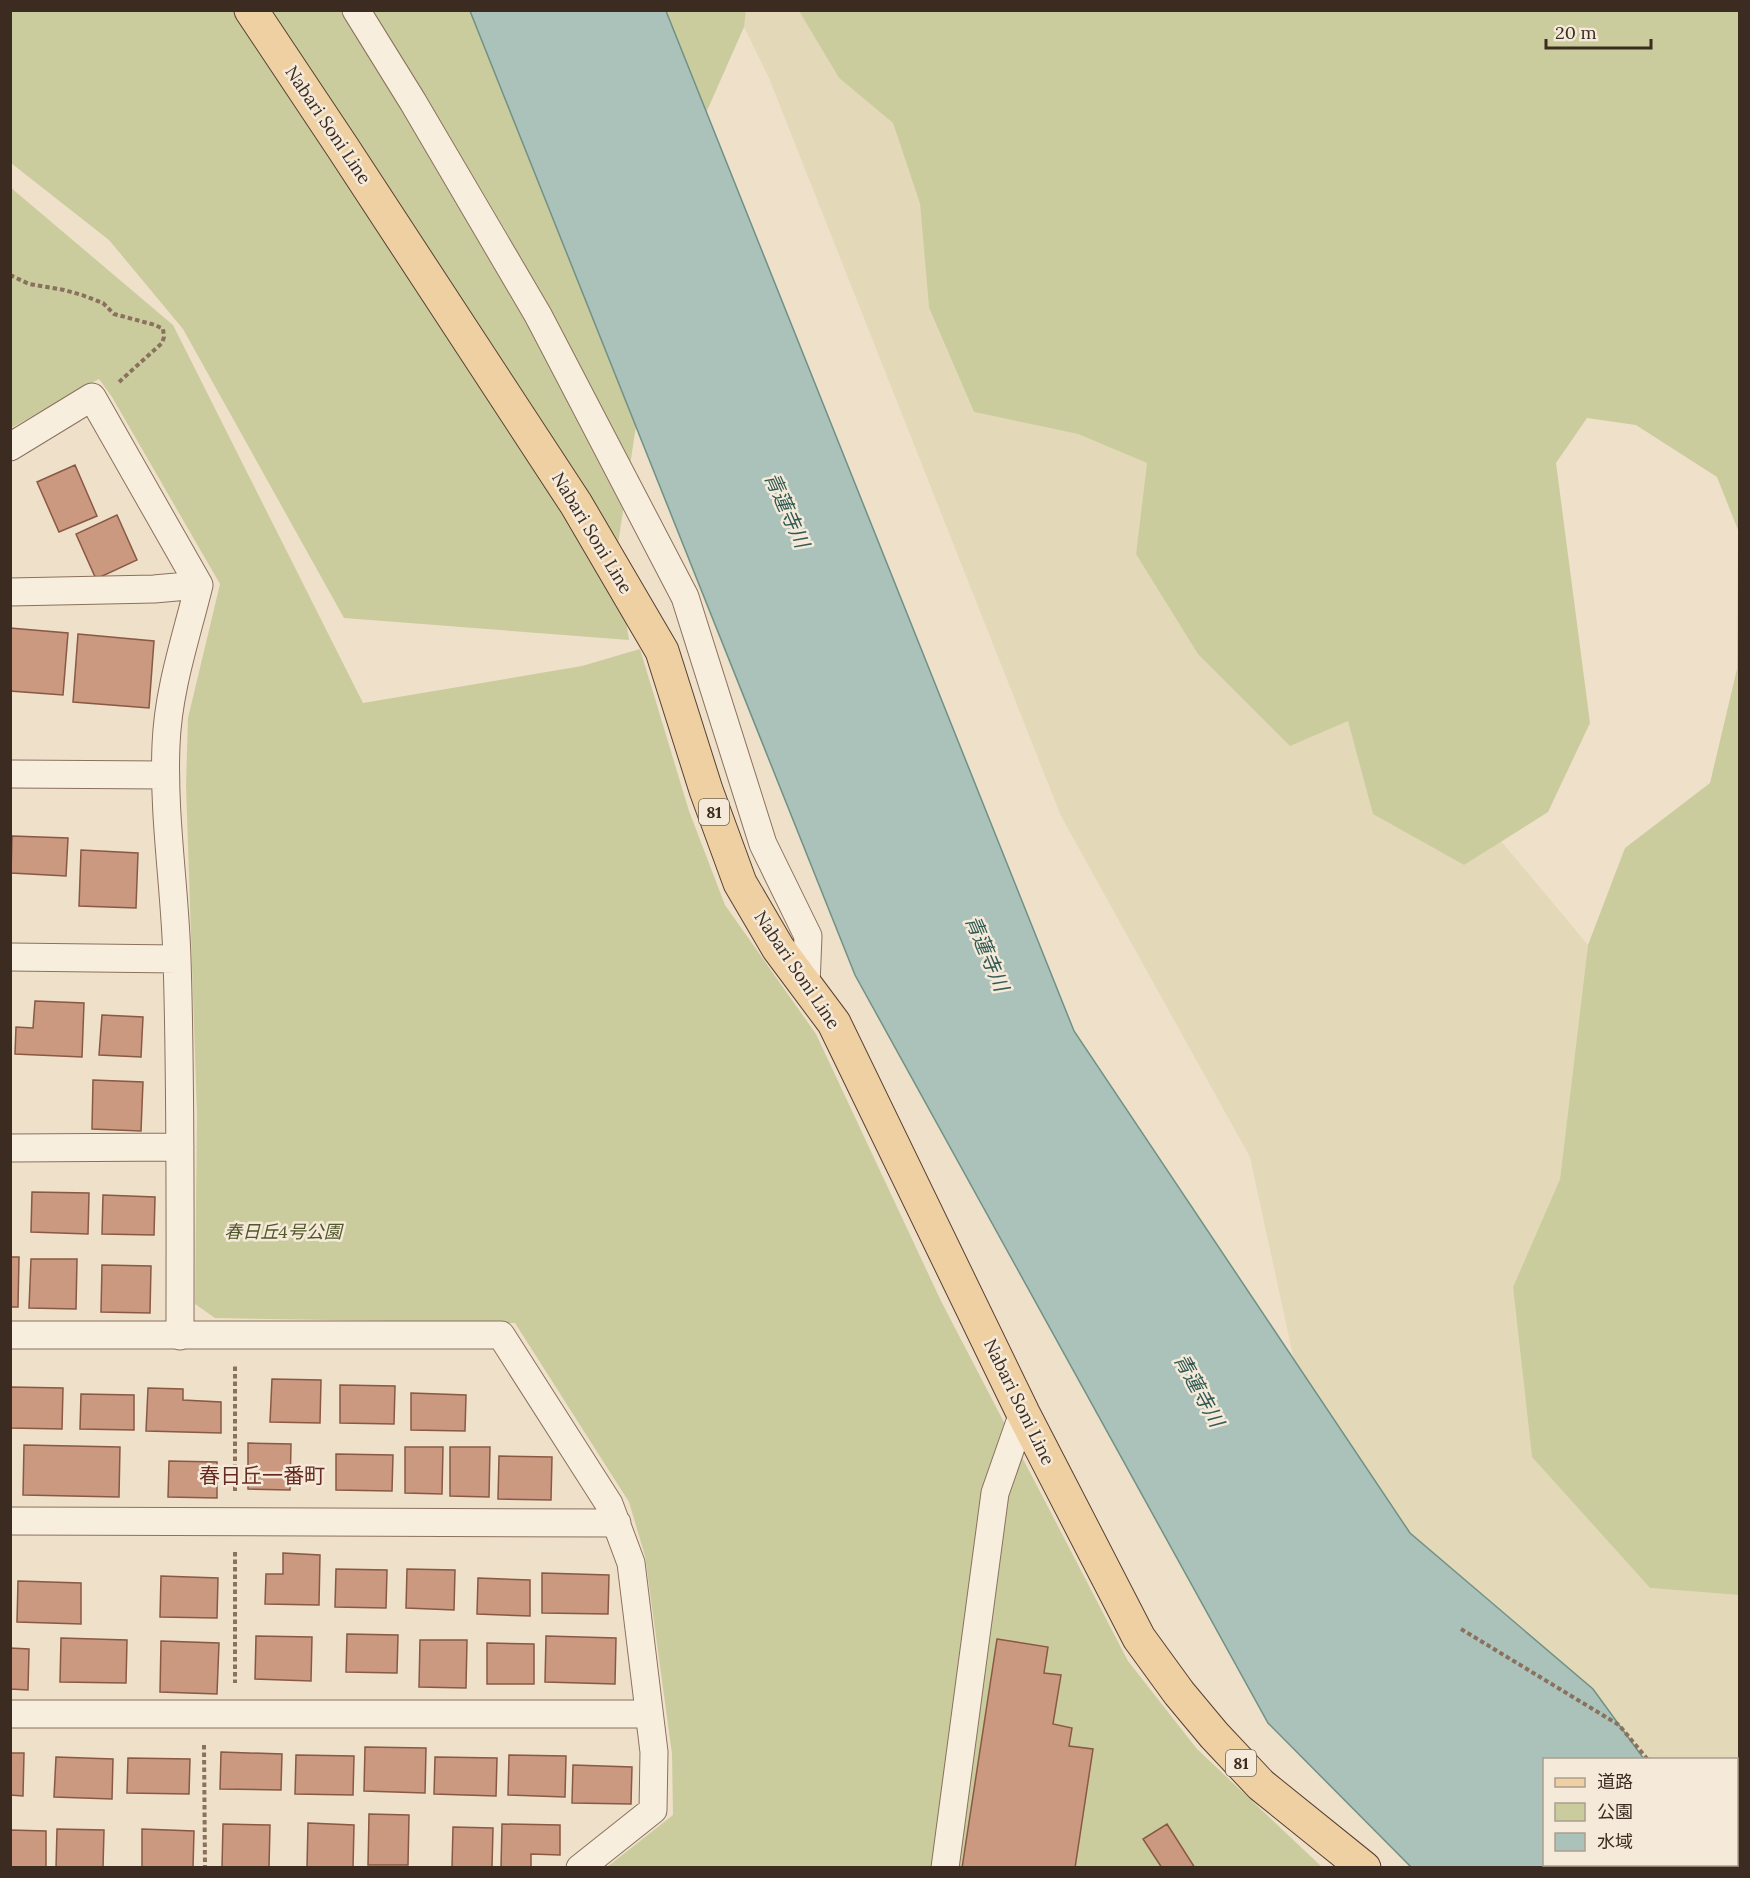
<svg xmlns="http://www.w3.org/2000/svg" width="1750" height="1878" font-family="Lora,'Noto Sans JP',serif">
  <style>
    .farmland { fill: #e3d8b7 }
    .green { fill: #cbcc9d }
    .water { fill: #aac2b9; stroke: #709186; stroke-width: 1.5 }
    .building { fill: #cb9880; stroke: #895944; stroke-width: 1.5 }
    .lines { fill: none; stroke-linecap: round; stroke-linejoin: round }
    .minor-casing { stroke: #8a715e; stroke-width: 29 }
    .primary-casing { stroke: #584032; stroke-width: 35 }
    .path { stroke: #8a715e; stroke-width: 4; stroke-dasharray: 4.5 3; stroke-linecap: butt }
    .minor { stroke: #f8eedd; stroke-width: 27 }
    .primary { stroke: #efd0a3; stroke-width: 33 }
    .labels { text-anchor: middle; stroke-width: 5; stroke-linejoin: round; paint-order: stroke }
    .shield { fill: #f5ead9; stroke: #736458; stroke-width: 1.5 }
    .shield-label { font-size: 16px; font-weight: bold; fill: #3b2b21 }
    .street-label { font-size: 18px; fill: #3b2b21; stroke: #f5ead9 }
    .park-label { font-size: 18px; font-style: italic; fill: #505728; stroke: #f5ead9 }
    .water-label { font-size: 20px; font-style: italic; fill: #315a54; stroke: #f5ead9 }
    .quarter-label { font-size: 21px; fill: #672a22; stroke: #f5ead9 }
  </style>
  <rect width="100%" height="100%" fill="#eee0c9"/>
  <path class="farmland" d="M746 11H799L839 78 893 123 920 204 929 309 974 412 1078 434 1147 463 1136 554 1348 721 1374 814 1464 865 1501 841 1588 945 1560 1179 1513 1287 1532 1457 1650 1588 1739 1595V1867H1703L1701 1865 1736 1864V1760L1609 1759 1410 1533 1294 1360 1250 1157 1061 816 769 78 744 27Z"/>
  <path class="green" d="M10 11H746L744 27 672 190 616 557 629 640 344 618 183 329 109 240 11 163Z
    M799 11H1739V1595L1650 1588 1532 1457 1513 1287 1560 1179 1588 945 1625 848 1710 783 1737 669 1738 530 1717 477 1636 425 1587 418 1556 463 1590 723 1548 812 1464 865 1373 814 1348 721 1290 746 1198 654 1136 554 1147 463 1078 434 974 412 929 308 920 204 893 123 839 78Z
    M10 187 173 325 363 703 582 666 640 649 689 811 725 905 816 1034 941 1301 1128 1661 1197 1749 1322 1867H607L673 1815 672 1754 645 1556 629 1502 515 1323 215 1318 195 1304 197 1115 186 785 188 718 220 584 112 397 99 379 11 428Z"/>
  <path class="water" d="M470 11H666L1074 1031 1410 1533 1593 1689 1644 1759 1544 1760V1864H1719L1721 1867H1411L1268 1723 855 975Z"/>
  <path class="building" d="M75 465 97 516 59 532 37 482Z
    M117 515 137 560 96 579 76 534Z
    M10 628 68 633 63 695 10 691Z
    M78 634 154 641 149 708 73 702Z
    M12 836 68 838 66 876 11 873Z
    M81 850 138 853 136 908 79 906Z
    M35 1001 84 1003 82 1057 15 1054 16 1027 33 1028Z
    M102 1015 143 1017 141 1057 99 1055Z
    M93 1080 143 1082 141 1131 92 1129Z
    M32 1192 89 1193 88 1234 31 1232Z
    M103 1195 155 1197 154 1235 102 1234Z
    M10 1257H19L18 1307H10Z
    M31 1259H77L76 1309 29 1308Z
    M102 1265 151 1266 150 1313 101 1312Z
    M272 1379 321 1380 320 1423 270 1422Z
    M340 1385 395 1386 394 1424 340 1423Z
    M10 1387 63 1388 62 1429 10 1428Z
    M148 1388 183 1389V1400L221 1402V1433L146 1431Z
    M411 1393 466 1395 465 1431 411 1430Z
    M81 1394 134 1395V1430L80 1429Z
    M248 1443 291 1444 290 1490 248 1489Z
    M24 1445 120 1447 119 1497 23 1495Z
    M405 1447H443L442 1494 405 1493Z
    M450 1447H490L489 1497 450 1496Z
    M336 1454 393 1455 392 1491 336 1490Z
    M499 1456 552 1457 551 1500 498 1499Z
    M169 1461 217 1462V1498L168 1497Z
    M283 1553 320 1555 319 1605 265 1604 266 1574H283Z
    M336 1569 387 1570 386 1608 335 1607Z
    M407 1569 455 1570 454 1610 406 1608Z
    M542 1573 609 1575 608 1614 542 1613Z
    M161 1576 218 1578 217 1618 160 1617Z
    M478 1578 530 1580V1616L477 1614Z
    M18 1581 81 1583V1624L17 1622Z
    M347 1634 398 1635 397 1673 346 1672Z
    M256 1636 312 1637 311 1681 255 1679Z
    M546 1636 616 1638 615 1684 545 1682Z
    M61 1638 127 1640 126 1683 60 1682Z
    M997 1639 1048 1647 1044 1673 1061 1675 1053 1724 1072 1728 1069 1746 1093 1749 1075 1868H962Z
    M420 1640H467L466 1688 419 1687Z
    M161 1641 219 1643 217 1694 160 1692Z
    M487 1643 534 1644V1684H487Z
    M10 1648 29 1649 28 1690 10 1689Z
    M365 1747 426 1748 425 1793 364 1791Z
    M221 1752 282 1754 281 1790 220 1789Z
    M10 1753H24L23 1796 10 1795Z
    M296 1755 354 1756 353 1795 295 1794Z
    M509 1755 566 1756 565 1797 508 1795Z
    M56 1757 113 1759 112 1799 54 1797Z
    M435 1757 497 1758 496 1796 434 1794Z
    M128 1758 190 1759 189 1794 127 1793Z
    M573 1765 632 1767 631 1804 572 1803Z
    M369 1814 409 1815 408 1865H368Z
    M308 1823 354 1825 353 1868H307Z
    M223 1824 270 1825 269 1868H222Z
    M502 1824 560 1825V1855L531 1854V1868H501Z
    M1167 1824 1195 1868H1162L1143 1839Z
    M453 1827 493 1828 492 1868H452Z
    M57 1829 104 1830 103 1868H56Z
    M142 1829 194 1831 193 1868H142Z
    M10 1830 46 1831V1868H10Z"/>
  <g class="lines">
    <g class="minor-casing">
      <path id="minor" d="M356 10 413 102 538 315 685 597 763 844 808 936 806 985
        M10 447 92 397 199 585C186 638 168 690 166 745 163 816 175 888 177 959 181 1084 180 1211 180 1336
        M10 592 154 589 199 585
        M10 774 165 775
        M10 957 177 959
        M10 1148 180 1147
        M10 1335H501L609 1504 631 1563 654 1752 653 1810 580 1868
        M10 1521 617 1523
        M10 1714H649
        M945 1868 995 1493 1023 1413"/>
    </g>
    <g class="primary-casing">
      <path id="primary" d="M251 10 343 148 576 504 662 651 706 790 740 883 778 948 834 1023 1023 1413 1139 1638 1179 1693 1214 1735 1261 1785 1364 1868"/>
    </g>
    <path class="path" d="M10 275 29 284 64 290 82 295 103 303 114 314 155 325 163 329 164 337 162 343 119 382
      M235 1491V1366
      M235 1552V1683
      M1461 1629 1619 1725 1648 1760
      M204 1745 205 1868
      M1736 1864 1738 1868"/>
    <use href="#minor" class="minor"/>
    <use href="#primary" class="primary"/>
  </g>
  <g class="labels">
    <g class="shield">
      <rect x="699" y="799" width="30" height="26" rx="4.5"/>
      <rect x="1226" y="1750" width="30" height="26" rx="4.5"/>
    </g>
    <g class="shield-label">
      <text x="714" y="818">81</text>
      <text x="1241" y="1769">81</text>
    </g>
    <g class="street-label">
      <text transform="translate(328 125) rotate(56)" y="6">Nabari Soni Line</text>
      <text transform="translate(592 533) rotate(59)" y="6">Nabari Soni Line</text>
      <text transform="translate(797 970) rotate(56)" y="6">Nabari Soni Line</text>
      <text transform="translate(1019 1402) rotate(64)" y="6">Nabari Soni Line</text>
    </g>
    <g class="park-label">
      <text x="283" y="1238">春日丘4号公園</text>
    </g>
    <g class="water-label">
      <text transform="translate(787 510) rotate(66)" y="7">青蓮寺川</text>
      <text transform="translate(987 953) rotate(67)" y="7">青蓮寺川</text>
      <text transform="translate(1199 1390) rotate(61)" y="7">青蓮寺川</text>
    </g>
    <g class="quarter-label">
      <text x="262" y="1483">春日丘一番町</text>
    </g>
  </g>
  <rect width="1750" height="1878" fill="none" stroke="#3b2b21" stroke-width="24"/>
  <rect x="1543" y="1758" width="195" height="108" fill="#f5ead9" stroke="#ab9e8f" stroke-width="1.5"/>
  <rect x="1555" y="1778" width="30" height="9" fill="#efd0a3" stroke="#ab9e8f" stroke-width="1.5"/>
  <text x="1597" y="1788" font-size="18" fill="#3b2b21">道路</text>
  <rect x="1555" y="1803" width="30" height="18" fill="#cbcc9d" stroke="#ab9e8f" stroke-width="1.5"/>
  <text x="1597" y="1818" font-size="18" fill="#3b2b21">公園</text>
  <rect x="1555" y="1833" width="30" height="18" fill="#aac2b9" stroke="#ab9e8f" stroke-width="1.5"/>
  <text x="1597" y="1848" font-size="18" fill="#3b2b21">水域</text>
  <path d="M1546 39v9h105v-9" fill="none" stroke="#3b2b21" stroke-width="3"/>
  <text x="1555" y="39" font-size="18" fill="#3b2b21" stroke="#f5ead9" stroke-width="4.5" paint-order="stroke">20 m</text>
</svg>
